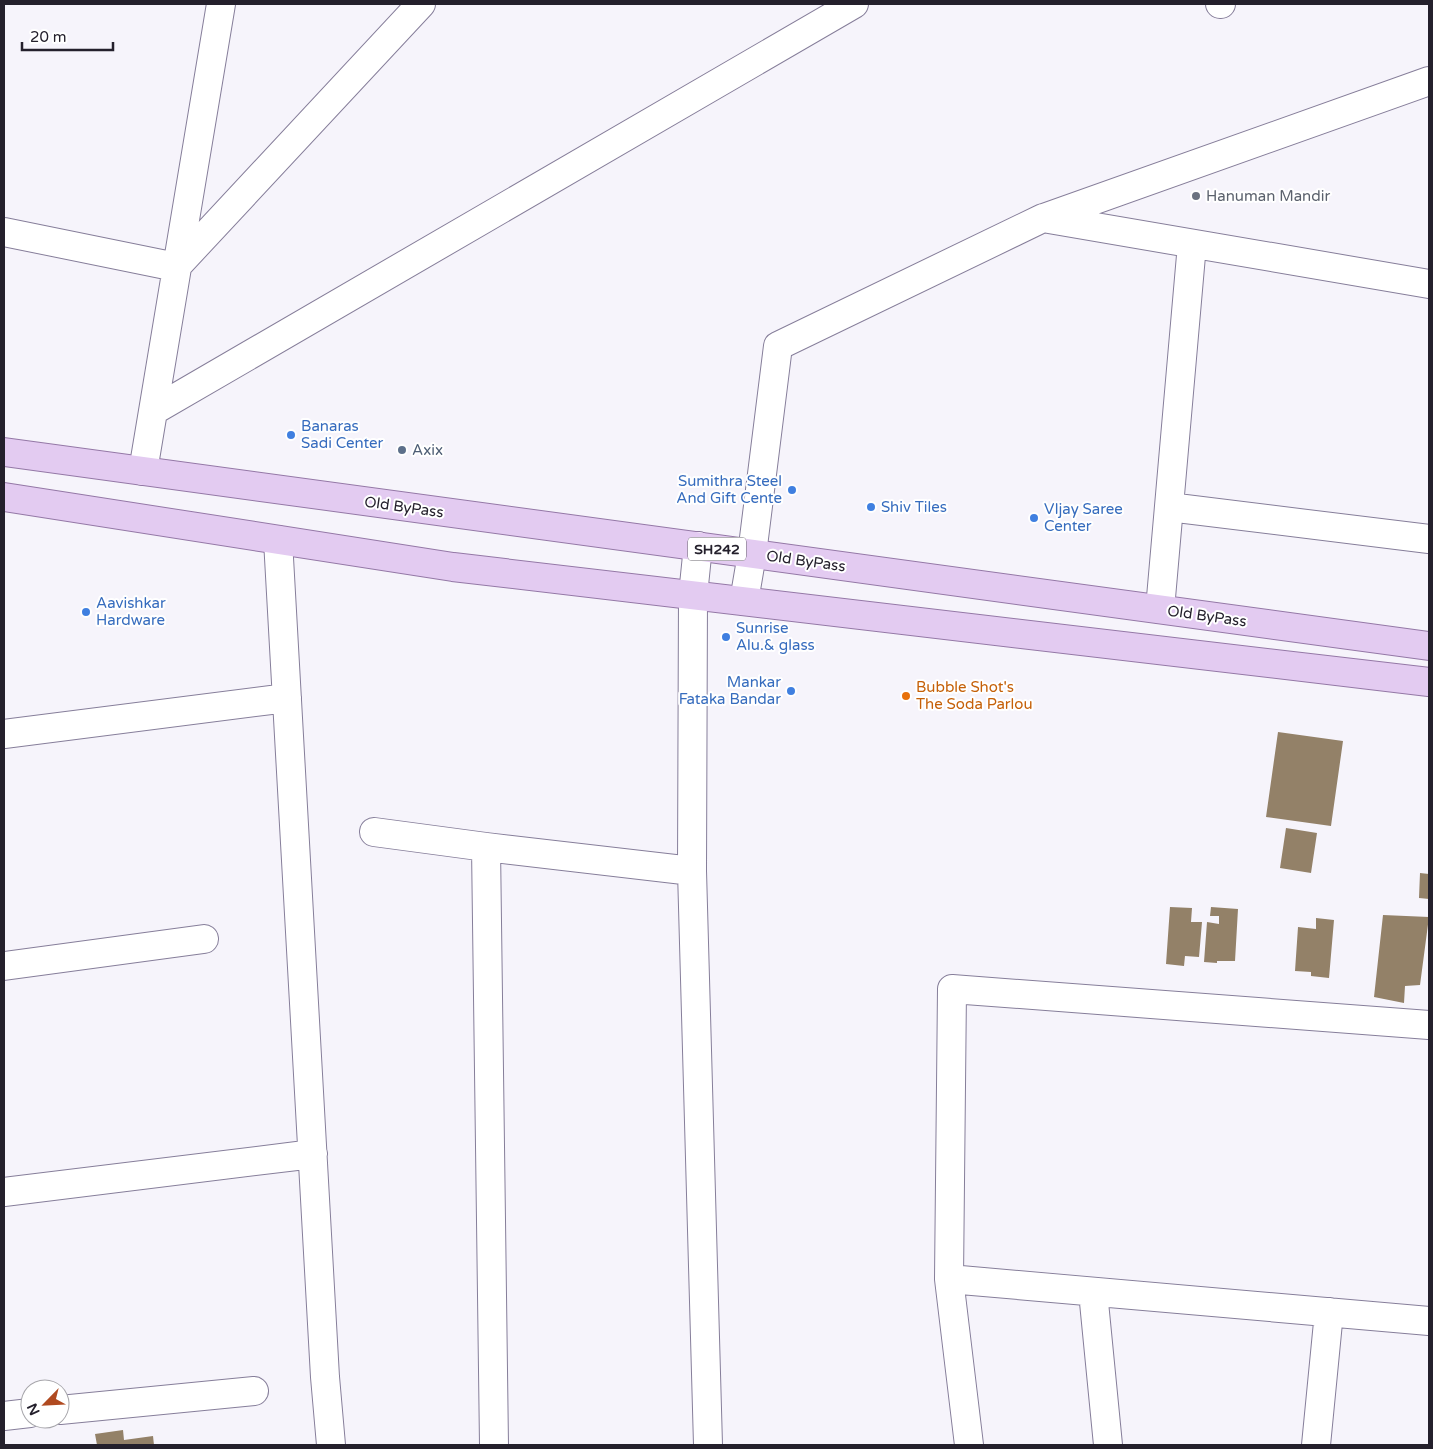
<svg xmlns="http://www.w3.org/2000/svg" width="1433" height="1449" font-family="'Varela Round',sans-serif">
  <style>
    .building { fill: #938168 }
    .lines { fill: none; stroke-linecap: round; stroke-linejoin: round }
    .minor-casing { stroke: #867e9a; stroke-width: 30 }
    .major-casing { stroke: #9478a6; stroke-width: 30 }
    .minor { stroke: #fff; stroke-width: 28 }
    .major { stroke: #e3cbf1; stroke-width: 28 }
    .worship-dot { fill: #6b7280; stroke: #fff; stroke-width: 2 }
    .shop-dot { fill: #3f7fe0; stroke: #fff; stroke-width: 2 }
    .service-dot { fill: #5c6f8a; stroke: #fff; stroke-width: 2 }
    .food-dot { fill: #e8710a; stroke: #fff; stroke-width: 2 }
    .labels { text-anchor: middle; stroke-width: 4; stroke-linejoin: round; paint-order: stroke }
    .shield { fill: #fff; stroke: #66636b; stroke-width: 1 }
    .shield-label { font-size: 14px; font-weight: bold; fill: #24202c }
    .worship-label { font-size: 15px; fill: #5b616d; stroke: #fff; text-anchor: start }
    .shop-label { font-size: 15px; fill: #366cbe; stroke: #fff; text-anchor: start }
    .service-label { font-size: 15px; fill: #4e5e75; stroke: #fff; text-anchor: start }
    .street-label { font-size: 15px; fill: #24202c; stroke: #fff }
    .food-label { font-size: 15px; fill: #c56008; stroke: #fff; text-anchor: start }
  </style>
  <rect width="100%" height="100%" fill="#f6f4fb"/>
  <path class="building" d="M1278 732 1343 741 1331 826 1266 817Z
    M1286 828 1317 833 1311 873 1280 868Z
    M1420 873 1429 874V899L1419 898Z
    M1170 907 1192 908 1191 922H1202L1199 957 1185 956 1184 966 1166 964Z
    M1211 907 1238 909 1235 961H1217V963L1204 962 1207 922 1219 924V916H1210Z
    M1383 915 1429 917 1420 985 1405 986 1404 1003 1374 997Z
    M1316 918 1334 920 1329 978 1311 976V972L1295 971 1298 927 1316 929Z
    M123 1430 124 1440 153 1436 154 1445H97L95 1434Z"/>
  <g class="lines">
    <g class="minor-casing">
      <path id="minor" d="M1220 4H1221
        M1044 218 1429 81
        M4 232 176 267 421 4
        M153 411 854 4
        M143 471 221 4
        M1169 507 1429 539
        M278 540 325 1377 331 1445
        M698 546 693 595 692 871 708 1445
        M744 601 752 554 778 346 1043 218 1429 284
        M1160 609 1192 244
        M4 734 287 698
        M374 832 486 847 692 871
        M486 847 494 1445
        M4 966 204 939
        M4 1192 313 1154
        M949 1279 1429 1321
        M1093 1292 1108 1445
        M60 1410 254 1391
        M4 1416 30 1413
        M969 1445 949 1279 952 989 1429 1025
        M1316 1445 1329 1312"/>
    </g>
    <g class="major-casing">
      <path id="major" d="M4 452 1429 646
        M4 497 453 567 1429 682"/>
    </g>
    <use href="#minor" class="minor"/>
    <use href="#major" class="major"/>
  </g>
  <circle class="worship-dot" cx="1196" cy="196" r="5"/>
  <g class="shop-dot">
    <circle cx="291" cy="435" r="5"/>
    <circle cx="792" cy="490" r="5"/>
    <circle cx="871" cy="507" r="5"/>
    <circle cx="1034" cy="518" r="5"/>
    <circle cx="86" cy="612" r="5"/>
    <circle cx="726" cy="637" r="5"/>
    <circle cx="791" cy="691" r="5"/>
  </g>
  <circle class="service-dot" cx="402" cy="450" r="5"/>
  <circle class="food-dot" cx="906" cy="696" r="5"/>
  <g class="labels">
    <rect class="shield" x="688" y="537.5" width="58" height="23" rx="4"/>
    <g class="shield-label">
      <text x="717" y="554">SH242</text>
    </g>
    <g class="worship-label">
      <text x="1206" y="201">Hanuman Mandir</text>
    </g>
    <g class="shop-label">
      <text x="301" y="431">Banaras<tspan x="301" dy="17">Sadi Center</tspan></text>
      <text x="782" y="486" text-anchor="end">Sumithra Steel<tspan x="782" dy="17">And Gift Cente</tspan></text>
      <text x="881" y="512">Shiv Tiles</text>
      <text x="1044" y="514">VIjay Saree<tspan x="1044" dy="17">Center</tspan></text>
      <text x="96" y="608">Aavishkar<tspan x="96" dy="17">Hardware</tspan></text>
      <text x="736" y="633">Sunrise<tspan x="736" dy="17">Alu.&amp; glass</tspan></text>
      <text x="781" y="687" text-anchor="end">Mankar<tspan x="781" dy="17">Fataka Bandar</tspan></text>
    </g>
    <g class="service-label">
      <text x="412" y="455">Axix</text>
    </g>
    <g class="street-label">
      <text transform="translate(404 507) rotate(8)" y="5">Old ByPass</text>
      <text transform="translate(806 561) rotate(8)" y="5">Old ByPass</text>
      <text transform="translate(1207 616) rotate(8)" y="5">Old ByPass</text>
    </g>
    <g class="food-label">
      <text x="916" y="692">Bubble Shot's<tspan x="916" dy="17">The Soda Parlou</tspan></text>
    </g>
  </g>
  <rect width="1433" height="1449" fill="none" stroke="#24202c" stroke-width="10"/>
  <g transform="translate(45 1404) rotate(246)"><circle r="24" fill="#ffffff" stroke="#a7a6ab"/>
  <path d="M0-4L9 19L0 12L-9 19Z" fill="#b04a20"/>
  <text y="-8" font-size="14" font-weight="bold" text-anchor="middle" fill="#24202c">N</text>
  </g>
  <path d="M22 42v8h91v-8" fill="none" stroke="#24202c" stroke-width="2.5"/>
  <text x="30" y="42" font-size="15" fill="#24202c" stroke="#ffffff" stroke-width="4" paint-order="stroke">20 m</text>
</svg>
